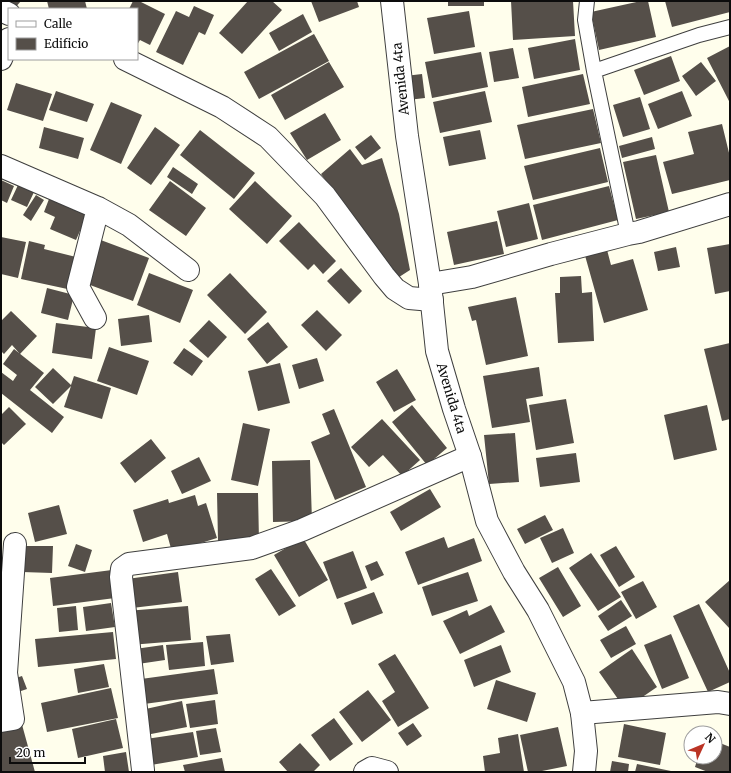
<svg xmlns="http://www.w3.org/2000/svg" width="731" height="773" font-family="Merriweather,serif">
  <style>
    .building { fill: #554f49 }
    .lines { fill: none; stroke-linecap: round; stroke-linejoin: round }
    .service-casing { stroke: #3f3f3f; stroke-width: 16 }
    .minor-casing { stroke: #3f3f3f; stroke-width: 24 }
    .tertiary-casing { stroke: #3f3f3f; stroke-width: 24 }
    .service { stroke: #fff; stroke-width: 14 }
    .minor { stroke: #fff; stroke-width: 22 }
    .tertiary { stroke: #fff; stroke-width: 22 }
    .labels { text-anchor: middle; stroke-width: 4; stroke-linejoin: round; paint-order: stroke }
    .street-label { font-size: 13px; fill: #0c0c0c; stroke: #fff }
  </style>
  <rect width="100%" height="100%" fill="#fffeec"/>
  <path class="building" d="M3 1H21L14 9Z
    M47 1H85L87 9H49Z
    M133 1H139L165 14 150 45 140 40 137 45V9H129Z
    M248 1H272L282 10 242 54 219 33Z
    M311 1H357L359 7 319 22Z
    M448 1H484V6H448Z
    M511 1H573L575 36 513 40Z
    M641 1H648L656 37 599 50 591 12Z
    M665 1H730V12L672 27Z
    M194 6 214 15 205 35 199 32 183 65 156 52 176 11 189 17Z
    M469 11 475 47 434 54 427 18Z
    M303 14 312 32 279 51 269 33Z
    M314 34 329 61 259 99 244 72Z
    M575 39 580 70 534 79 528 48Z
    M730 46V103L707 58Z
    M513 48 519 78 494 82 489 52Z
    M481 52 488 87 432 98 425 62Z
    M671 56 680 81 644 95 634 70Z
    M329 62 344 87 285 120 271 95Z
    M701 62 716 81 696 96 682 76Z
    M422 74 425 98 408 100 405 76Z
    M583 74 590 104 528 117 522 87Z
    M16 83 52 94 43 121 7 110Z
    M56 91 94 104 87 122 49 110Z
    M485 91 492 122 440 133 433 102Z
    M682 91 692 116 658 129 648 104Z
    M640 97 650 129 623 137 613 105Z
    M111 102 142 115 121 164 90 150Z
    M593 109 601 143 525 159 517 125Z
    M325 113 341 140 307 160 290 133Z
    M722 124 730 157V180L672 194 663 162 694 154 688 132Z
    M44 127 84 138 78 159 39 148Z
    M155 127 180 145 151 185 127 168Z
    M200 130 255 173 234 199 180 155Z
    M480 130 486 159 449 166 443 137Z
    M371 135 381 148 365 160 355 147Z
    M652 137 655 149 622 158 619 146Z
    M600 148 608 182 533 200 524 166Z
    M350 149 362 165 382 158 399 214 410 270 396 279 321 174Z
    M656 155 669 212 636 219 623 162Z
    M173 167 198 184 192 194 167 177Z
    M1 180 14 186 7 203 1 200Z
    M170 181 206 208 186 236 149 210Z
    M255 181 292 216 267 244 229 209Z
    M18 185 34 192 27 207 11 200Z
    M609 186 618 220 542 240 533 205Z
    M36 195 44 200 31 221 23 215Z
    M49 199 87 215 76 240 50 229 55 217 44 212Z
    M529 203 538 239 506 247 497 211Z
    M497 221 504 254 454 265 447 232Z
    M299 222 336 261 323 274 314 264 308 270 279 241Z
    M1 237 26 242 18 278 1 274Z
    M98 239 149 258 133 301 82 282Z
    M29 241 45 245 44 249 80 258 72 290 21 279Z
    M730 244V291L715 294 707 248Z
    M606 246 611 265 633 259 648 310 604 323 584 252Z
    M676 247 680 267 658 271 654 252Z
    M341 268 362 291 349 304 327 281Z
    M149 273 193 290 180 323 137 305Z
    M230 273 267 312 245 334 207 295Z
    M581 276 582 293 592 292 594 341 558 343 555 293H560V277Z
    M47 288 74 295 68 320 41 313Z
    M516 297 528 356 486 365 476 320 472 321 468 307Z
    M317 310 342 335 326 351 301 325Z
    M11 311 37 336 20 354 12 345 4 354 1 351V321Z
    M149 315 152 342 121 346 118 319Z
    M209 320 227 337 208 358 189 341Z
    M268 322 288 347 267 364 247 339Z
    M56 323 96 328 92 359 52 353Z
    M730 343V419L722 421 704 349Z
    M109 347 149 361 137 395 97 381Z
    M184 348 203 361 192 376 173 363Z
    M14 349 44 373 30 390 64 417 52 433 1 393V372L13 381 17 375 3 364Z
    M317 358 324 381 299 389 292 365Z
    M280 363 290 403 258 411 248 371Z
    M539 367 543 396 526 399 530 422 492 428 483 376Z
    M53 368 71 385 74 376 111 388 102 419 64 407 71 386 53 404 35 387Z
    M397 369 416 400 394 412 376 382Z
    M566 399 574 443 536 450 529 405Z
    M412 405 447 448 427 465 392 422Z
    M707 405 717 450 674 460 664 415Z
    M9 407 26 424 4 445 1 442V415Z
    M334 409 366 487 335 500 311 442 330 434 322 414Z
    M382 419 420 460 402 476 383 455 369 467 351 447Z
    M243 423 270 429 258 486 231 480Z
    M515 433 519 482 489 484 484 435Z
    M151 439 166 458 135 483 120 463Z
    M576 453 580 482 540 487 536 458Z
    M199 457 211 481 182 494 171 471Z
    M310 460 312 521 273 522 272 461Z
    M430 489 441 507 401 531 390 512Z
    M217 493H258L259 541H218Z
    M195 495 198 506 206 503 217 538 172 552 167 534 143 542 133 510 168 499 169 503Z
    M59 505 67 534 35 542 28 513Z
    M545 515 553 530 525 544 517 529Z
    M563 528 574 553 552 563 540 538Z
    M444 537 448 548 474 538 482 561 418 585 405 552Z
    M303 538 328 580 299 597 274 555Z
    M76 544 92 550 85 572 68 566Z
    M22 546H53L52 573 22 572Z
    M616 546 635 577 619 587 600 555Z
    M353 551 367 588 337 599 323 562Z
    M591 553 621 597 598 611 569 568Z
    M377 561 384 575 371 581 365 566Z
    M558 567 581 606 563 617 539 578Z
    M271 569 296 606 279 616 255 579Z
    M112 570 115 598 53 606 50 578Z
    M178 572 182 602 132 608 127 579Z
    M468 572 478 601 432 616 422 587Z
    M730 580V629L705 602Z
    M643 581 657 607 636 619 621 592Z
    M374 592 383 613 352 625 344 603Z
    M621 600 632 616 608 631 598 616Z
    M111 603 115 627 86 631 83 607Z
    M699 604 730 673V682L708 692 673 616Z
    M491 605 505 632 460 654 443 621 467 610 469 616Z
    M76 606 78 630 59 632 57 608Z
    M188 606 191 640 130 645 126 611Z
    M626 626 636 644 611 658 600 640Z
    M113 632 116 659 38 667 35 639Z
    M230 634 234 662 211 665 206 636Z
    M671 634 689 678 662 689 644 645Z
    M203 642 205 666 169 670 166 645Z
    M163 645 165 660 138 664 135 649Z
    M501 645 511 672 474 687 464 660Z
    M632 649 657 687 625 709 599 672Z
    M395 654 429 708 398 727 382 701 395 692 378 664Z
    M104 664 109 687 78 693 74 669Z
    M214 669 218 694 144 704 141 679Z
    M22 676 27 689 15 693 10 680Z
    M496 680 536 693 527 722 487 709Z
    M111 688 118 718 47 732 41 703Z
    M368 690 391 720 362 742 339 712Z
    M215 700 218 724 190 728 186 704Z
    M182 701 187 727 146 735 141 710Z
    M334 718 353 744 330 761 311 735Z
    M116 719 123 748 78 758 72 729Z
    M21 721 35 772H1V726Z
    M413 723 422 736 407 746 398 733Z
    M624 724 666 733 660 765 618 757Z
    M558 727 567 766 537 772H528L520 735Z
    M216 728 221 752 200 755 196 731Z
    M193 732 198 757 151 765 146 739Z
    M518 734 524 772H485L483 756 500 753 498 738Z
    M715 741 730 747V772H708L695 767 698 757H715Z
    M300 743 320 765 313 772H288L279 762Z
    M126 752 129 772H105L103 756Z
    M222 758 225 772H185L183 765Z
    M612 761 629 764 628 772H610Z
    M637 764 671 771 670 772H635Z"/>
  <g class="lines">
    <g class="service-casing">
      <path id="service" d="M587 1 585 20 594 71 628 234
        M594 71 699 35 730 27"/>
    </g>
    <g class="minor-casing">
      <path id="minor" d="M1 10 9 14
        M1 59 9 39
        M125 59 222 107 268 137 325 196 384 276 395 289 409 298 432 300
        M1 166 98 208 129 225 188 270
        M430 284 472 277 551 254 628 234 639 232 730 204
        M95 318 78 287 98 208
        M582 713 718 702 730 704
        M1 721 13 719 6 673 15 544
        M143 770 121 577 122 569 129 564 252 548 302 530 470 456
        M365 772 372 768 387 772"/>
    </g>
    <g class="tertiary-casing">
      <path id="tertiary" d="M392 1 407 136 430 284 437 351 454 409 470 456 487 521 514 572 538 610 574 682 582 713 586 751 584 772"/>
    </g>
    <use href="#service" class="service"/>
    <use href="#minor" class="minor"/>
    <use href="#tertiary" class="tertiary"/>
  </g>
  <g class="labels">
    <g class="street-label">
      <text transform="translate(400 79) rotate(-96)" y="5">Avenida 4ta</text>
      <text transform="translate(452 398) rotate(73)" y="5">Avenida 4ta</text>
    </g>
  </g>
  <rect width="731" height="773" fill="none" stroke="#0c0c0c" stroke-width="4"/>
  <rect x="8" y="8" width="130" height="52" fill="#ffffff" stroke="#9e9e9e"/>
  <rect x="16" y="21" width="20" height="6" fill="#ffffff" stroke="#9e9e9e"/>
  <text x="44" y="28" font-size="12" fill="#0c0c0c">Calle</text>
  <rect x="16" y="38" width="20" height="12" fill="#554f49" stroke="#9e9e9e"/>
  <text x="44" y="48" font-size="12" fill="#0c0c0c">Edificio</text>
  <g transform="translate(703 745) rotate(46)"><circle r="19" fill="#ffffff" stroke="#9e9e9e"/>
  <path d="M0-3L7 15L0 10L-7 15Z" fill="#bb3425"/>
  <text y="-6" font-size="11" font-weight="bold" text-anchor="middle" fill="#0c0c0c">N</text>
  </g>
  <path d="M10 757v6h75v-6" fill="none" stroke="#0c0c0c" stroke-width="2"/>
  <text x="16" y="757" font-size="12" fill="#0c0c0c" stroke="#ffffff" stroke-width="3" paint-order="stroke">20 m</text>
</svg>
